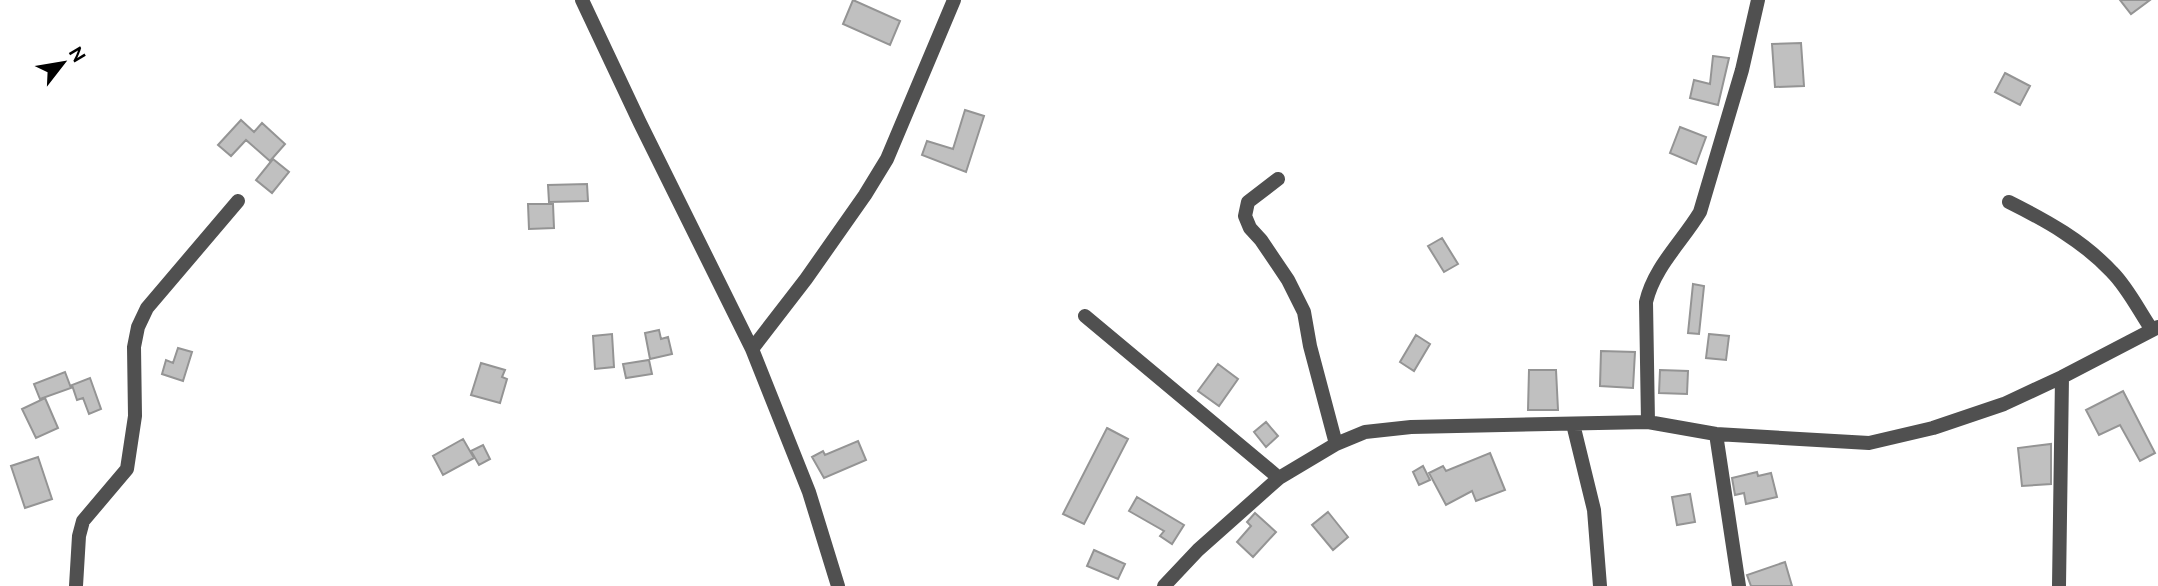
<svg xmlns="http://www.w3.org/2000/svg" width="2158" height="586" font-family="Ubuntu,sans-serif">
  <style>
    .building { fill: #c0c0c0; stroke: #949494; stroke-width: 2 }
    .lines { fill: none; stroke-linecap: round; stroke-linejoin: round }
    .street { stroke: #505050; stroke-width: 14 }
  </style>
  <rect width="100%" height="100%" fill="#fff"/>
  <path class="building" d="M853 0 900 21 890 45 843 24Z
    M2120 0H2150L2131 14Z
    M1801 43 1804 86 1775 87 1772 44Z
    M1713 56 1729 58 1718 105 1690 98 1694 80 1710 84Z
    M2005 73 2030 86 2020 105 1995 92Z
    M965 110 984 116 966 172 922 155 927 141 953 149Z
    M241 120 254 132 262 123 285 144 270 161 246 140 231 156 218 145Z
    M1680 127 1706 137 1696 164 1670 153Z
    M273 159 289 172 272 193 256 180Z
    M587 184 588 201 549 202 548 185Z
    M528 204H553L554 228 529 229Z
    M1442 238 1458 264 1444 272 1428 246Z
    M1693 284 1704 286 1699 334 1688 333Z
    M659 330 661 339 668 337 672 354 650 359 645 333Z
    M612 334 614 367 595 369 593 336Z
    M1709 334 1729 336 1726 360 1706 358Z
    M1416 335 1430 344 1414 371 1400 362Z
    M178 348 192 352 183 381 162 374 166 360 173 363Z
    M1601 351 1635 352 1633 388 1600 386Z
    M649 360 652 374 626 378 623 364Z
    M481 363 505 370 502 377 507 379 500 403 471 395Z
    M1218 364 1238 379 1219 406 1198 391Z
    M1529 370H1556L1558 410H1528Z
    M1660 370 1688 371 1687 394 1659 393Z
    M65 372 71 388 40 399 34 384Z
    M90 378 101 409 89 414 83 398 77 400 72 385Z
    M2123 391 2155 453 2140 461 2120 425 2099 435 2086 410Z
    M45 398 58 428 36 438 22 409Z
    M1266 422 1278 436 1266 447 1254 432Z
    M1107 428 1128 439 1084 524 1063 514Z
    M463 439 474 458 443 475 433 456Z
    M858 441 866 460 824 478 812 457 823 451 825 455Z
    M2051 444V484L2022 486 2018 448Z
    M483 445 490 459 479 465 471 451Z
    M1490 453 1505 490 1476 501 1472 491 1446 505 1429 473 1443 466 1446 471Z
    M38 457 52 499 25 508 11 466Z
    M1423 466 1430 480 1419 485 1413 472Z
    M1757 472 1758 476 1771 473 1777 497 1746 504 1744 493 1735 495 1732 478Z
    M1690 494 1695 522 1677 525 1672 497Z
    M1137 497 1184 525 1172 544 1160 536 1164 531 1129 511Z
    M1328 512 1348 537 1333 550 1312 525Z
    M1255 513 1276 532 1253 557 1237 542 1251 526 1247 522Z
    M1094 550 1125 564 1118 579 1087 566Z
    M1785 562 1792 586H1751L1747 575Z"/>
  <g class="lines">
    <path class="street" d="M582 0 640 123 752 349 809 492 838 586
      M1278 179 1248 202 1245 216 1250 228 1261 240 1288 280 1304 312 1310 346 1336 444
      M2009 202C2047 221 2083 241 2112 272 2128 288 2139 311 2152 330
      M1085 316 1279 478
      M752 349 806 279 865 195 887 159 954 0
      M1648 422 1646 302C1654 267 1682 242 1700 212L1742 70 1758 0
      M1573 424 1594 510 1600 586
      M1716 434 1739 586
      M76 586 79 536 83 521 127 469 135 416 134 347 138 327 147 308 238 201
      M1164 586 1198 550 1279 478 1336 444 1365 432 1411 427 1648 422 1716 434 1869 443 1933 428 2004 404 2062 377 2158 327
      M2059 586 2062 377"/>
  </g>
  <g transform="translate(63 63) rotate(59)" stroke="#ffffff" stroke-width="5" paint-order="stroke">
  <path d="M0-5L12 26L0 18L-12 26Z" fill="#000000"/>
  <text y="-10" font-size="19" font-weight="bold" text-anchor="middle" fill="#000000">N</text>
  </g>
</svg>
